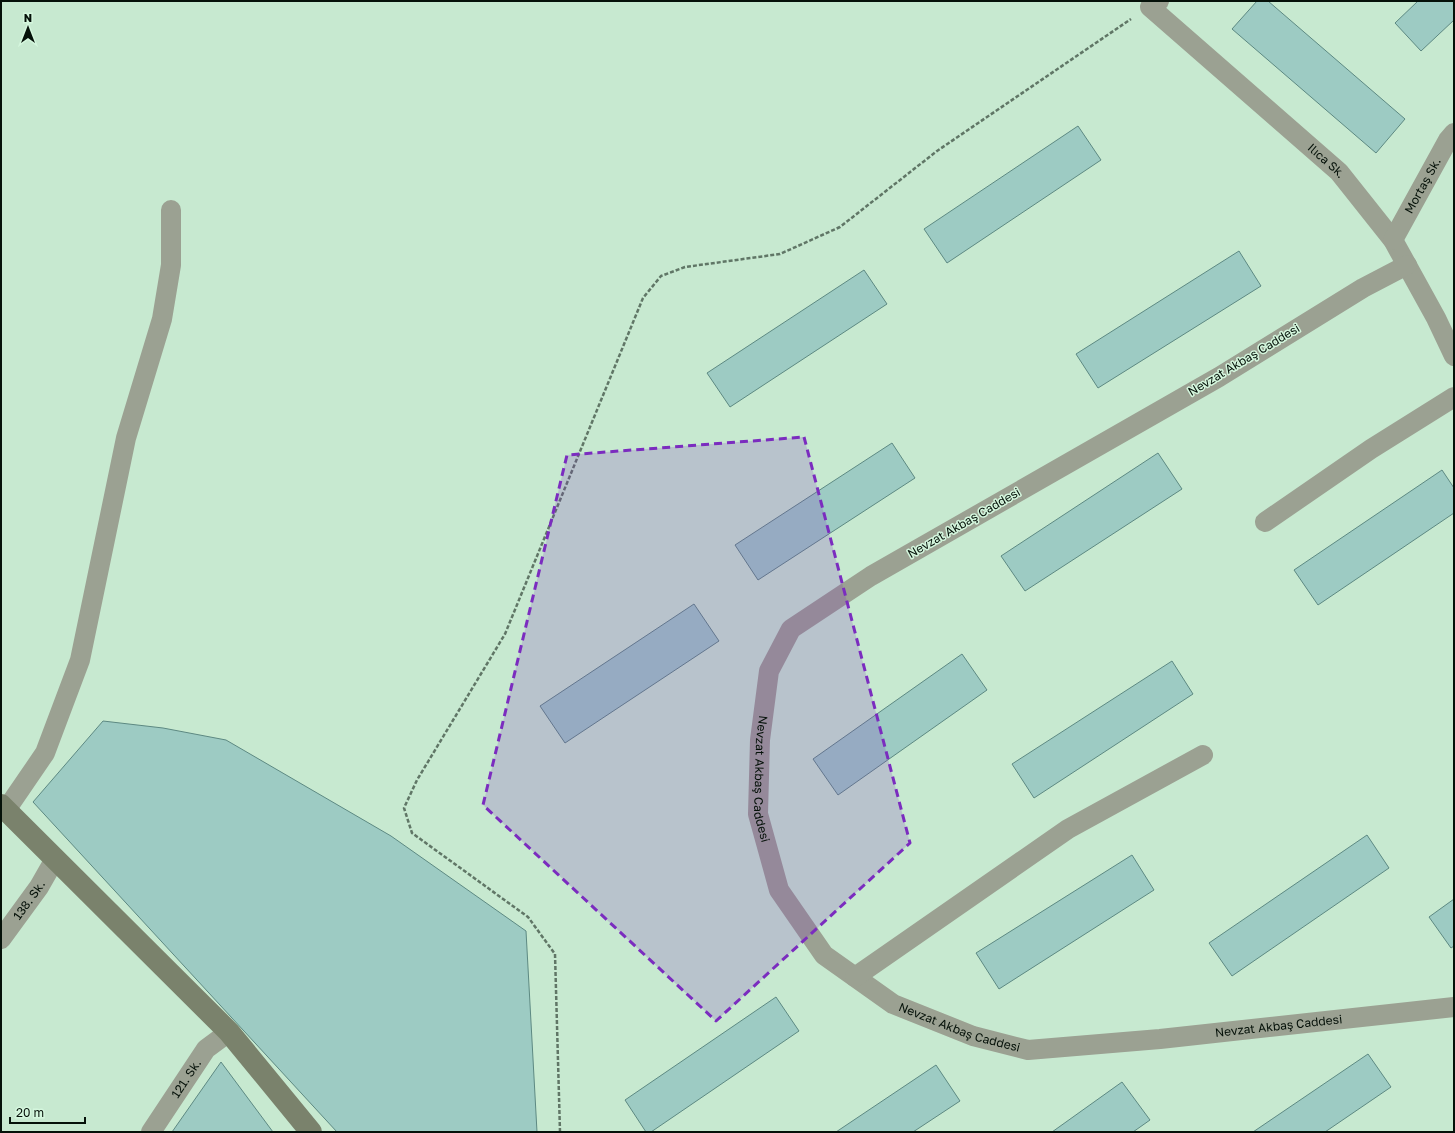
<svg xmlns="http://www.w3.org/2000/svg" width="1455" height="1133" font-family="'Golos Text',sans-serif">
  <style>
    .building { fill: #9dcbc3; stroke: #5d8982 }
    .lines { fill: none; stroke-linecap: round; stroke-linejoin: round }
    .path { stroke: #607666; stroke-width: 2.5; stroke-dasharray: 4 2; stroke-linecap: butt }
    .street { stroke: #9ba192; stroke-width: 20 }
    .secondary { stroke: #7a826c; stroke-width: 22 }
    .marked { fill: #7b2cbf; fill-opacity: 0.2; stroke: #7b2cbf; stroke-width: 3; stroke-dasharray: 8 5; stroke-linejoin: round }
    .labels { text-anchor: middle; stroke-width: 3; stroke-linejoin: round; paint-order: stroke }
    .street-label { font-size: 12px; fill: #051109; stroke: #d4f6dd }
  </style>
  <rect width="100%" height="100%" fill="#c7e9d0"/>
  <path class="building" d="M1257 1H1268L1405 119 1376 153 1232 29Z
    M1418 1H1454V20L1421 51 1395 23Z
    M1078 126 1101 160 947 263 924 229Z
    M1239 251 1261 286 1098 388 1076 354Z
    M864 270 887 304 730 407 707 373Z
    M892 443 915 478 758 580 735 545Z
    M1158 453 1182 489 1025 591 1001 556Z
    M1442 470 1454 488V513L1318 605 1294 570Z
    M694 604 719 641 565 743 540 706Z
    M962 654 987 690 838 795 813 759Z
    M1172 661 1193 694 1034 798 1012 764Z
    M103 721 163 728 226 740 391 836 526 931 537 1132H337L33 802Z
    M1367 835 1389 868 1232 976 1209 943Z
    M1132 855 1154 890 999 989 976 953Z
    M1454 899V946L1451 948 1429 917Z
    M776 997 799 1031 651 1132H646L625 1100Z
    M1368 1054 1391 1087 1325 1132H1253Z
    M221 1062 273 1132H172Z
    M936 1065 960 1101 913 1132H836Z
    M1122 1082 1150 1120 1133 1132H1052Z"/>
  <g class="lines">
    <path class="path" d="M560 1132 555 954 528 917 412 833 404 808 417 780 505 634 643 298 661 276 685 267 780 254 840 227 937 151 1131 19"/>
    <g class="street">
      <path id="s1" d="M1159 1 1150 7 1339 172 1393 240 1436 318 1454 356"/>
      <path id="s2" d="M1393 240 1448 140 1454 133"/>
      <path id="s3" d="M1407 265 1363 288 1219 377 871 576 791 629 769 671 760 740 758 814 779 890 824 955 893 1004 973 1036 1028 1050 1160 1039 1454 1007"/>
      <path d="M1265 522 1371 449 1454 397"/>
      <path d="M6 810 45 753 80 660 126 438 162 319 171 265V210"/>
      <path id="s4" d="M1 939 39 887 55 859"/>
      <path d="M855 977 1068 829 1203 755"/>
      <path id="s5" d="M151 1132 206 1049 229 1032"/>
    </g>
    <path class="secondary" d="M1 805 229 1032 311 1132"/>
  </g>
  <path class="marked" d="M804 437 910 843 716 1021 483 805 567 455Z"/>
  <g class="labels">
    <g class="street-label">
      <text dy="4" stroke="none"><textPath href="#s1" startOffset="245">Ilıca Sk.</textPath></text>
      <text dy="4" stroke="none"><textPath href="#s2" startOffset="62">Mortaş Sk.</textPath></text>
      <text transform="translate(1244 360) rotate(-31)" y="4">Nevzat Akbaş Caddesi</text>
      <text transform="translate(964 523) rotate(-30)" y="4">Nevzat Akbaş Caddesi</text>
      <text dy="4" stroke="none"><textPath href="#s3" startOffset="872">Nevzat Akbaş Caddesi</textPath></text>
      <text dy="4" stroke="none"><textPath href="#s4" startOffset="48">138. Sk.</textPath></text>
      <text dy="4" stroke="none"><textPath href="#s3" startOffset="1544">Nevzat Akbaş Caddesi</textPath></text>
      <text dy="4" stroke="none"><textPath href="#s3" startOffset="1220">Nevzat Akbaş Caddesi</textPath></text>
      <text dy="4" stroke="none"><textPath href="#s5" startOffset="64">121. Sk.</textPath></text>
    </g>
  </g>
  <rect width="1455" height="1133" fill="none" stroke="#051109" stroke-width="4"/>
  <g transform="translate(28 28)" stroke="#d4f6dd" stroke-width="3" paint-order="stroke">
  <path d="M0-3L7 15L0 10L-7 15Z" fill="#051109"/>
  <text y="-6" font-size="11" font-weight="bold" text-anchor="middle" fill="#051109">N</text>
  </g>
  <path d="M10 1117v6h75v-6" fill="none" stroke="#051109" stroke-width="2"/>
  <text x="16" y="1117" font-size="12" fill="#051109" stroke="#d4f6dd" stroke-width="3" paint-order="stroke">20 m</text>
</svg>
